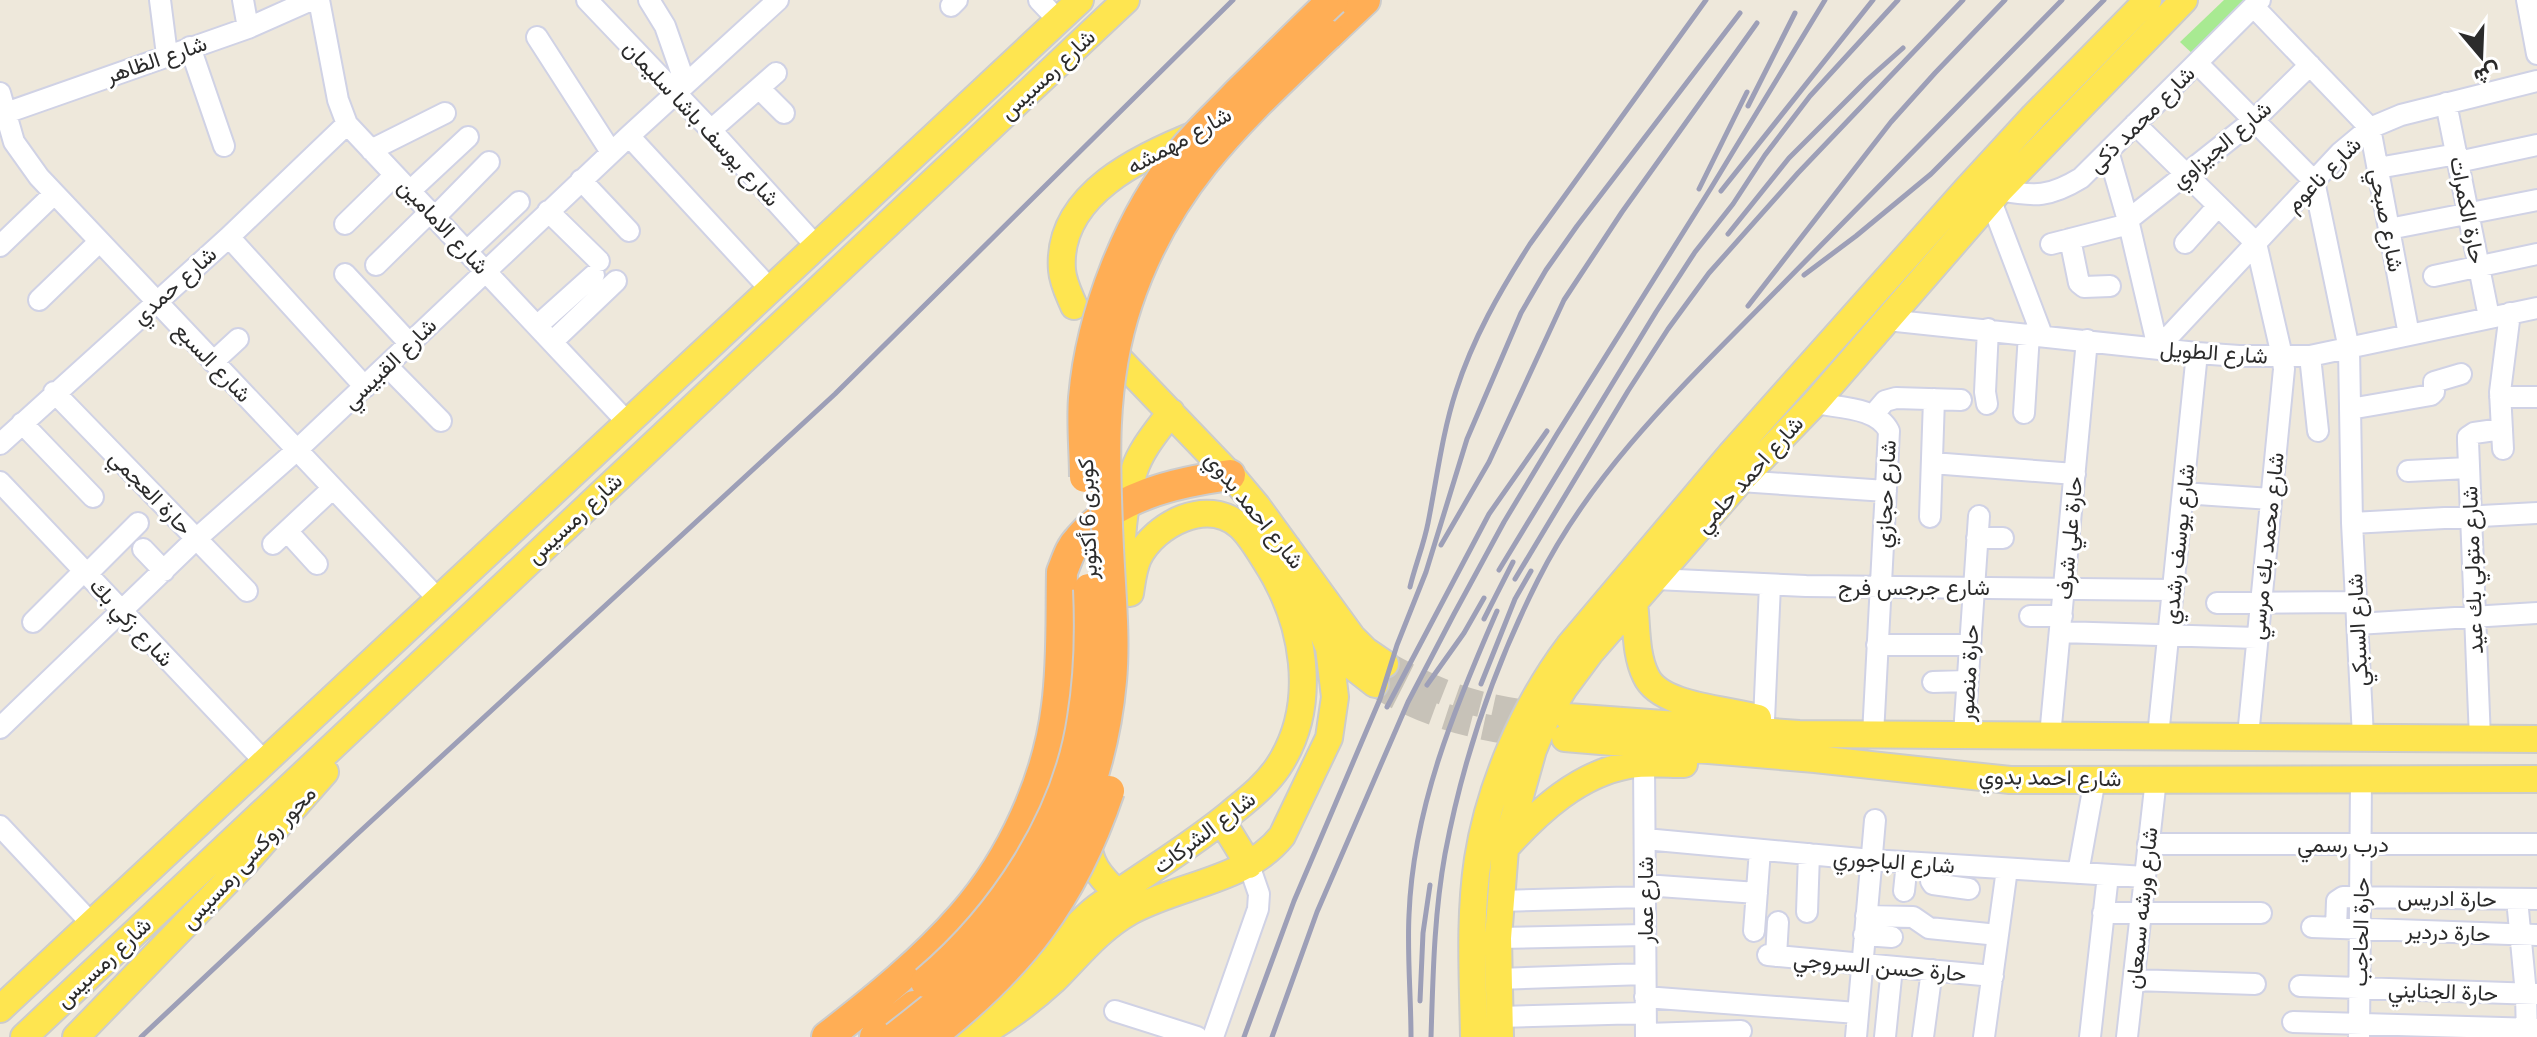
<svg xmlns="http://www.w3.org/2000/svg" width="2537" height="1037" font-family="Figtree,Vazirmatn,sans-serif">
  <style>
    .green { fill: #a8ea92 }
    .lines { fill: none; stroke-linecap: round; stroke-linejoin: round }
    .major-tunnel { stroke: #c7c2b8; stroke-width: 26; stroke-dasharray: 26 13; stroke-linecap: butt }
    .minor-casing { stroke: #d0d2e5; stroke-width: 24 }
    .major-casing { stroke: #ccc; stroke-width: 30 }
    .highway-casing { stroke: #ccc; stroke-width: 34 }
    .minor { stroke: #fff; stroke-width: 20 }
    .major { stroke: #fee550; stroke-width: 26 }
    .highway { stroke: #ffae55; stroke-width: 30 }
    .rail { stroke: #9d9fb7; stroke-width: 5 }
    .highway-bridge-casing { stroke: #ccc; stroke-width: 34; stroke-linecap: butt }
    .highway-bridge { stroke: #ffae55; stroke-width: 30 }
    .labels { text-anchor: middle; stroke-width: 6; stroke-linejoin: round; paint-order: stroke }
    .street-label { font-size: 22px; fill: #2b2b2b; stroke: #fff }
  </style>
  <rect width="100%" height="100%" fill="#eee8db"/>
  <path class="green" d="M2224 0H2255L2196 57 2180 42Z"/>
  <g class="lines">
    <path class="major-tunnel" d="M1385 664C1442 695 1483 710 1548 715
      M1375 684C1426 715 1478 729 1537 735"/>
    <g class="minor-casing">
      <path id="minor" d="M160 0 167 55
        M243 0 248 28
        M319 0 338 100 347 124 627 422
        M587 0 711 130 816 246
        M649 0 665 26 685 83
        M1039 0 1058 20
        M2527 0 2537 54
        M951 6 957 0
        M2254 7 2370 128 2409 335
        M537 37 611 152
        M190 47 224 146
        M2197 63 2314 181 2349 349 2352 523 2363 737
        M759 88 784 113
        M0 93 14 142 39 177 438 599
        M2446 103 2489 317
        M0 115 248 28 311 0
        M2135 124 2256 243 2282 356 2284 369 2248 736
        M711 130 776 73
        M629 136 770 289
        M371 150 445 113
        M2108 151 2129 224 2158 348
        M2458 162 2537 145
        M2378 168 2457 154
        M581 180 629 231
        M2000 190C2035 197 2050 197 2081 178L2260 0
        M410 191 468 137
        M1991 201 2042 335
        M548 211 599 261
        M435 217 489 162
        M2128 220 2254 120 2310 65
        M345 224 395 175
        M2389 229 2537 200
        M229 237 365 387
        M2070 239 2079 283 2084 287 2110 286
        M2185 243 2218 206
        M2051 244 2129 224
        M0 246 54 194
        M467 251 519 202
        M376 265 430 212
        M345 274 410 344
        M2434 276 2537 254
        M39 300 99 242
        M1887 320 2197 353 2239 356H2310L2537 308
        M537 326 594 275
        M552 342 616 281
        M2158 348 2340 153 2370 128 2401 115 2537 81
        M2310 356 2318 431
        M213 362 238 339
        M387 366 441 421
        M54 392 247 591
        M2500 397H2537
        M1815 403C1839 408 1877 407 1889 431L1873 735
        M1987 404 1985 392 1988 329
        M2350 409 2431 395 2434 392V382L2461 374
        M2024 413 2029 334
        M1873 415 1885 401 1896 398 1961 400
        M22 423 93 497
        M0 444 229 237 347 124
        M2503 449 2500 392 2510 313
        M1932 463 2075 474
        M2408 471 2468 468
        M1740 481 1886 491
        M0 482 264 761
        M2183 493 2271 499
        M1930 517 1934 399
        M2352 523 2537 513
        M287 531 317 564
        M1977 538H2003
        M273 544 333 488
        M143 549 164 571
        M87 574 138 523
        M1655 579 1806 586 2173 590
        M2217 603 2356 602
        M2030 616H2062
        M33 622 84 571
        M2357 624 2537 613
        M2060 632 2257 638
        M1877 645H1969
        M1933 682 1967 681
        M1764 720 1770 585
        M0 728 196 539 297 450 629 136 778 0
        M1964 734 1979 516
        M2050 736 2087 340
        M2158 736 2197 353
        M2480 739 2468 441V437L2474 433 2502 429
        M1644 763 1646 1037
        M0 826 91 923
        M1645 839 1872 860 2145 877
        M2148 844H2537
        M1933 864 1931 881 1933 884 1969 889
        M2078 873 2095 779
        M1645 885 1757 893
        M1904 891 1907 862
        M2517 899 2526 994 2527 1037
        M1500 901 1645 897
        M1807 912 1809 854
        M2103 913H2261
        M1866 916 1913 917 1929 928 1998 935
        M2312 927 2537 935
        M2336 928 2337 901 2343 897 2537 899
        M1754 931 1760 850
        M1864 935 1892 937
        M1498 938 1645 935
        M1768 955 1993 976
        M1776 956 1778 922
        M1498 979 1645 974
        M2134 980 2255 984
        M2300 986 2537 994
        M1645 997 1857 1013
        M1115 1011 1197 1037
        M1499 1017 1645 1013
        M2293 1022 2537 1029
        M1646 1034 1741 1031
        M1213 1037 1258 909 1259 894 1249 865
        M1856 1037 1875 820
        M1885 1037 1892 967
        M1923 1037 1932 970
        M1984 1037 2007 869
        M2090 1037 2108 875
        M2127 1037 2156 779
        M2359 1037 2361 779"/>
    </g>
    <g class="major-casing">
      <path id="major" d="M1074 306C1069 294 1063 283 1062 270 1056 194 1143 155 1202 132
        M1119 359 1236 481 1257 506 1352 637 1366 651 1385 664
        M1120 578C1121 544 1123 504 1134 471 1141 449 1157 431 1171 412
        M1634 603C1637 626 1635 654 1646 676 1660 707 1727 709 1758 718
        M1329 648 1375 684
        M1568 717 1799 734 2537 739
        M1565 738 1815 759 2010 780 2537 779
        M1222 821 1249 865
        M1087 834C1088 870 1105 880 1128 904
        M1507 846C1540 810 1579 774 1629 765 1647 762 1666 764 1684 764
        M0 1009 1080 0
        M980 1034C1007 1019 1031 1001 1054 980 1079 955 1099 929 1131 911 1180 884 1246 881 1282 836L1329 738 1335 697 1329 648 1287 547
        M952 1036C980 1012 1012 994 1038 969 1060 948 1077 921 1102 904 1145 873 1190 847 1231 813 1248 799 1266 785 1278 767 1320 704 1304 620 1265 560 1258 549 1250 535 1240 526 1207 497 1155 524 1138 558 1133 569 1132 581 1130 593
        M24 1037 1126 0
        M76 1037 245 863 325 772
        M1474 1037C1473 978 1469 918 1478 859 1489 787 1525 704 1569 646L1732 453 1967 189 2034 116 2148 0
        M1500 1037 1498 938 1505 849 1533 750 1547 716 1564 688 1590 653 1740 481 1815 403 2000 190 2184 0"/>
    </g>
    <g class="highway-casing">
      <path id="highway" d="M1328 35 1365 0
        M827 1037C875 1000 923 961 963 915 1012 859 1048 780 1057 706 1063 662 1061 616 1062 572 1067 560 1070 548 1079 539 1115 496 1177 482 1230 475
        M875 1037 914 1006"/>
    </g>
    <use href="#minor" class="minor"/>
    <use href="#major" class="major"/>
    <use href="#highway" class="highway"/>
    <path class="rail" d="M1748 106 1795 13
      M1699 189 1747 92
      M1721 191 1873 0
      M1728 234 1789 158 1867 80 1903 48
      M1804 275 1856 236 1931 174 2104 0
      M1748 306 1891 122 1935 73 2005 0
      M1441 545 1489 462 1564 300 1622 212 1757 23
      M1499 570 1656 312 1695 252 1733 204 1765 155 1810 96 1898 0
      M1515 579 1628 391 1668 329 1709 273 1798 173 1963 0
      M1410 587C1415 566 1424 544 1428 523 1437 478 1442 434 1456 391 1473 338 1500 291 1530 244L1706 0
      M1484 619 1513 562
      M1481 684 1515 599 1531 571
      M1427 685 1464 633 1484 598
      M1387 707 1489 514 1547 431
      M1420 1001 1423 933 1430 885
      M141 1037 354 837 835 394 1233 0
      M1244 1037 1294 901 1380 699 1397 645 1426 572 1467 439 1521 313 1546 270 1577 226 1740 13
      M1272 1037 1317 912 1408 702 1454 614 1504 522 1557 434 1711 188 1825 0
      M1411 1037C1411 996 1407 955 1409 915 1413 808 1455 707 1497 611
      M1431 1037C1433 976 1434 915 1445 854 1463 759 1494 667 1538 580 1595 466 1691 378 1779 288 1873 192 1967 96 2062 0"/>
    <g class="highway-bridge-casing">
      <path id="highway-bridge" d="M1085 477C1085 451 1082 425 1084 398 1091 315 1129 216 1182 152 1199 131 1219 113 1237 94 1269 63 1300 31 1333 0
        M926 982C1003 917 1068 819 1083 718 1090 675 1091 633 1089 589
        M896 1037C931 1009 967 983 996 949 1062 874 1102 781 1111 681 1115 637 1110 592 1108 548 1104 465 1100 383 1127 303 1167 183 1240 119 1328 35
        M930 1037C1021 966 1072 900 1109 791"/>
    </g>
    <use href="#highway-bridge" class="highway-bridge"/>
  </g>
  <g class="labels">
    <g class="street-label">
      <text transform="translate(156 59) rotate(-19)" y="8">شارع الظاهر</text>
      <text transform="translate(1047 74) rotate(-43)" y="8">شارع رمسيس</text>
      <text transform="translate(2141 119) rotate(-45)" y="8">شارع محمد ذكى</text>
      <text transform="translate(702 123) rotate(47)" y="8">شارع يوسف باشا سليمان</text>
      <text transform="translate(1179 140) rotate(-29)" y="8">شارع مهمشه</text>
      <text transform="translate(2221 144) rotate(-40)" y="8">شارع الجيزاوي</text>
      <text transform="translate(2323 174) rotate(-45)" y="8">شارع ناعوم</text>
      <text transform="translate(2468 210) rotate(79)" y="8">حارة الكمرات</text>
      <text transform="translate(2387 220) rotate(79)" y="8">شارع صبحي</text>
      <text transform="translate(444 226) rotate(47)" y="8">شارع الامامين</text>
      <text transform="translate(174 285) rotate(-42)" y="8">شارع حمدي</text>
      <text transform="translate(2214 352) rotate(4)" y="8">شارع الطويل</text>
      <text transform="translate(213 362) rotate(46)" y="8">شارع السبع</text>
      <text transform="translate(389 363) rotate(-44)" y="8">شارع القبيسي</text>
      <text transform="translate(1749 474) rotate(-48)" y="8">شارع احمد حلمي</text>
      <text transform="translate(151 492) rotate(46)" y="8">حارة العجمي</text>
      <text transform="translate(1885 494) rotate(-87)" y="8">شارع حجازي</text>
      <text transform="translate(1255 510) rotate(51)" y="8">شارع احمد بدوي</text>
      <text transform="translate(574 518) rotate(-43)" y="8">شارع رمسيس</text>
      <text transform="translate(1087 519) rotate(-92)" y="8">كوبرى 6 أكتوبر</text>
      <text transform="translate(2069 538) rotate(-85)" y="8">حارة علي شرف</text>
      <text transform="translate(2178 544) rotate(-84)" y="8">شارع يوسف رشدي</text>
      <text transform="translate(2266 546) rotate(-84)" y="8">شارع محمد بك مرسي</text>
      <text transform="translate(2472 570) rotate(-92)" y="8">شارع متولي بك عيد</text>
      <text x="1914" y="595">شارع جرجس فرج</text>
      <text transform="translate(132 622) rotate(47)" y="8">شارع زكي بك</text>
      <text transform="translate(2357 630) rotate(-93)" y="8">شارع السبكي</text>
      <text transform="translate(1968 673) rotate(-87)" y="8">حارة منصور</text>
      <text transform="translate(2050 777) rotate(1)" y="8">شارع احمد بدوي</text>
      <text transform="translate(1204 832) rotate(-37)" y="8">شارع الشركات</text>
      <text x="2343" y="852">درب رسمي</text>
      <text transform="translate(248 857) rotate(-47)" y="8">محور روكسى رمسيس</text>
      <text transform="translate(1894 861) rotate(4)" y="8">شارع الباجوري</text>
      <text transform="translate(2447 898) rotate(1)" y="8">حارة ادريس</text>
      <text transform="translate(1645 900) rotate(-90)" y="8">شارع عمار</text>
      <text transform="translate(2141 908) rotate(-84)" y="8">شارع ورشه سمعان</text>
      <text transform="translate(2360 932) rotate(-89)" y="8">حارة الحاجب</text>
      <text transform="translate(2448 932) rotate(2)" y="8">حارة دردير</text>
      <text transform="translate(103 962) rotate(-43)" y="8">شارع رمسيس</text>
      <text transform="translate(1880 966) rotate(5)" y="8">حارة حسن السروجي</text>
      <text transform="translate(2443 991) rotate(2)" y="8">حارة الجنايني</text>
    </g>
  </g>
  <g transform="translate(2481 56) rotate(161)" stroke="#ffffff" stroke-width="6" paint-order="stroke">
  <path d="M0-6L14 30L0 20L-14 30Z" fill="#2b2b2b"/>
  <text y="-12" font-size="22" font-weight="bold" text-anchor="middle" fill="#2b2b2b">ش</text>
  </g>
</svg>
